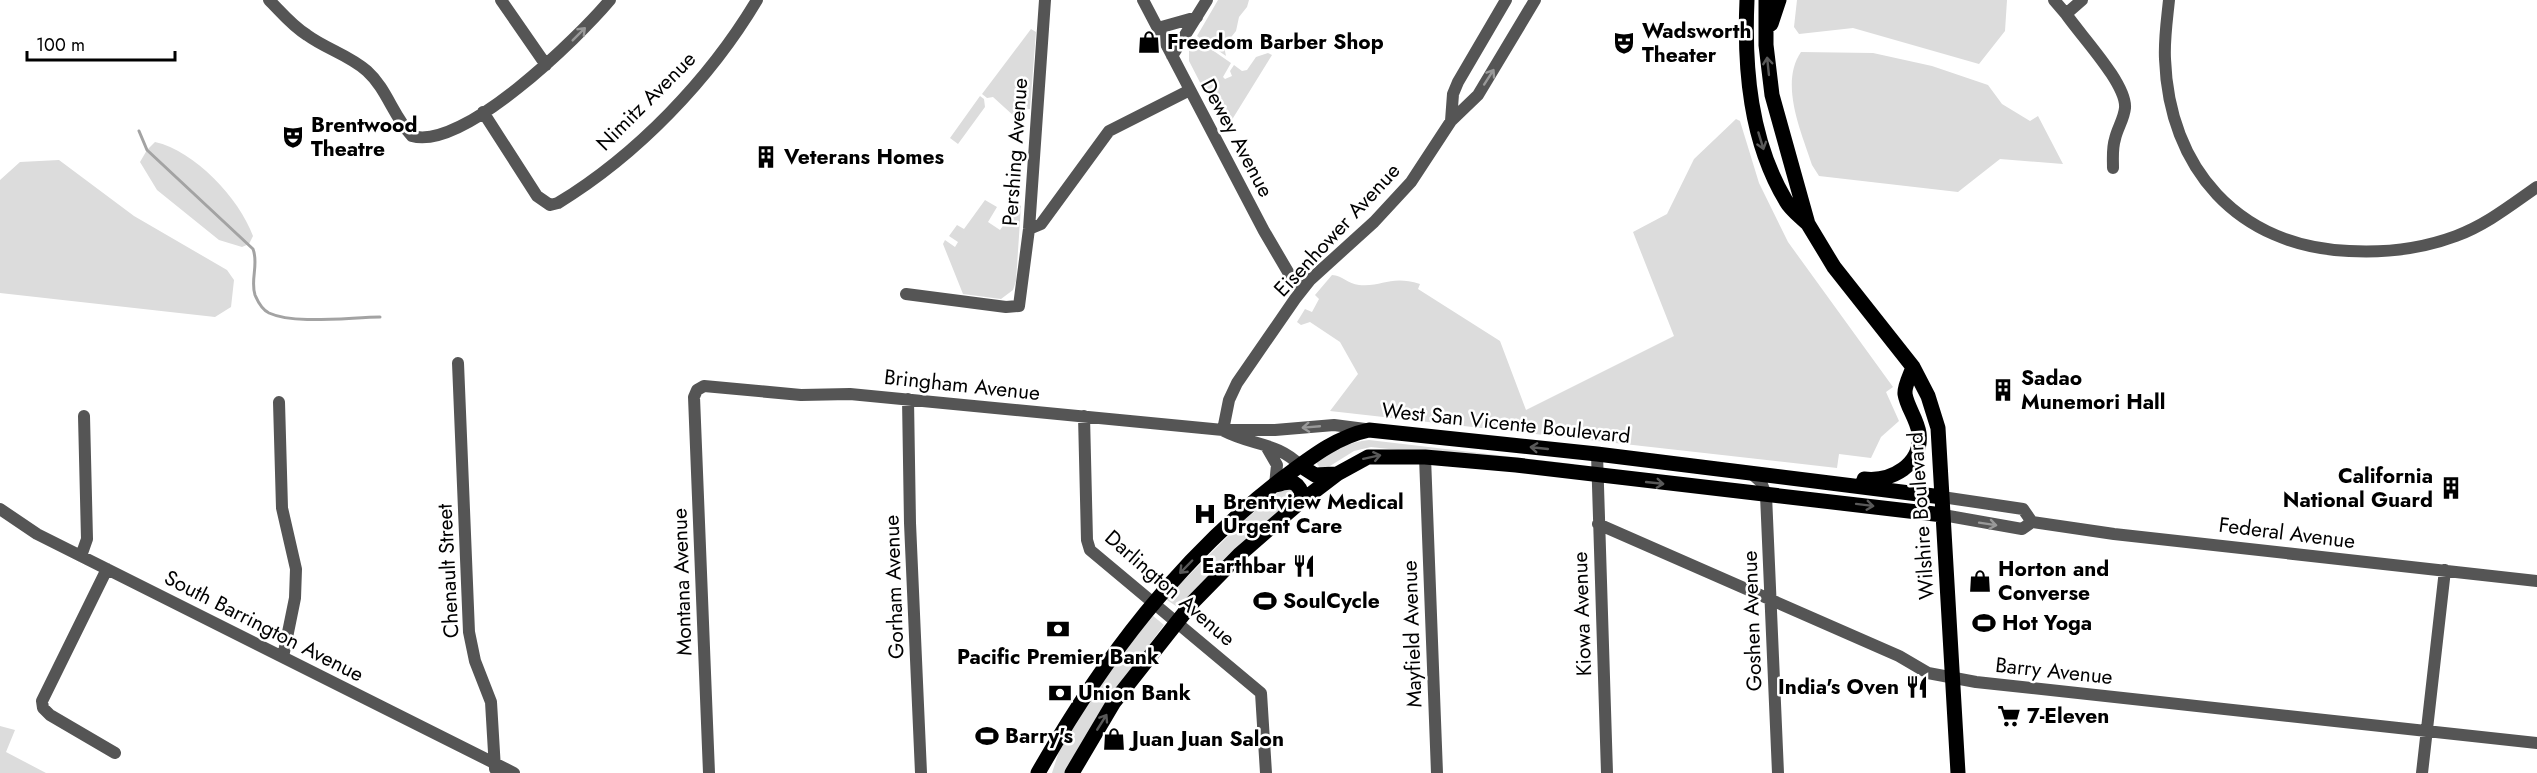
<svg xmlns="http://www.w3.org/2000/svg" width="2537" height="773" font-family="Jost,sans-serif">
  <style>
    .green { fill: #dcdcdc }
    .lines { fill: none; stroke-linecap: round; stroke-linejoin: round }
    .stream { stroke: #a3a3a3; stroke-width: 3 }
    .minor { stroke: #555; stroke-width: 12 }
    .major { stroke: #000; stroke-width: 15 }
    .oneway { stroke: #999 }
    .oneway2 { stroke: #595959 }
    .labels { text-anchor: middle; stroke-width: 5; stroke-linejoin: round; paint-order: stroke }
    .poi-label { font-size: 21px; font-weight: bold; fill: #000; stroke: #fff; text-anchor: start }
    .street-label { font-size: 21px; fill: #000; stroke: #fff }
  </style>
  <rect width="100%" height="100%" fill="#fff"/>
  <path class="green" d="M1218 0H1249L1247 7 1239 17 1236 31 1224 46 1226 56 1197 36Z
    M1797 0H2007L2005 31 1979 64 1853 28 1799 34 1794 27Z
    M1031 29 1036 32 1030 109H1016L1015 117 993 97 987 98 982 94Z
    M1195 38 1231 63 1223 77 1225 79 1232 76 1230 71 1234 65 1242 71 1247 70 1256 57 1268 53 1272 55 1225 131 1189 61V49Z
    M1801 52 1873 53 1932 66 1988 85 2002 104 2030 121 2038 116 2063 164 2000 159 1958 192 1819 176 1812 165C1802 133 1779 84 1801 52Z
    M980 96 984 99 985 107 958 144 950 138Z
    M1736 119 1740 121 1759 183 1788 242 1893 387 1886 392 1899 421 1881 437 1871 458 1839 454 1837 468 1330 411 1358 374 1340 342 1310 322 1301 325 1297 322 1305 309 1312 312 1319 299 1315 295 1332 275C1342 275 1348 284 1359 285 1384 287 1390 275 1420 284L1418 289 1500 341 1526 410 1674 336 1633 232 1667 214 1694 159Z
    M155 142C195 151 239 198 253 236L249 244 242 247 219 240 157 190 140 162 147 150Z
    M59 160 134 216 227 270 234 280 231 307 215 317 0 293V180L20 162Z
    M985 200 997 207 988 222 1000 230 1018 204 1021 206 1016 281 1013 290 1001 299 963 294 943 244 945 240 955 247 958 242 949 236 957 225 964 229Z
    M1369 440 1574 464 1573 469 1371 447 1354 451 1322 471 1316 462C1331 450 1350 442 1369 440Z
    M1287 485 1298 496 1179 608 1167 600V597L1242 522Z
    M1152 615 1164 625 1108 700 1065 773H1052L1062 742 1087 702Z
    M0 726 15 730 6 752 46 773H0Z"/>
  <g class="lines">
    <path class="stream" d="M139 131 147 150 253 249C259 264 250 280 255 295 258 302 263 310 269 313 295 325 351 317 380 317"/>
    <path class="minor" d="M269 0C281 12 292 26 307 35 326 49 349 55 367 71 387 89 393 116 412 136 463 151 578 38 610 0
      M501 0 546 65
      M1143 0 1264 231 1291 277 1302 290
      M2054 0 2066 14
      M2082 0 2066 14C2081 36 2127 84 2125 108 2124 119 2117 129 2115 139 2112 148 2113 159 2113 168
      M2169 0C2167 20 2164 39 2165 59 2169 169 2238 246 2349 251 2385 253 2421 249 2456 236 2486 225 2511 205 2537 187
      M1158 28 1197 17
      M1172 56 1207 0
      M483 112 537 196 550 205 558 203C637 155 710 79 757 0
      M1451 121 1453 94 1458 82 1506 0
      M1029 229 1041 224 1109 131 1190 90
      M906 294 1006 307 1019 306 1029 229 1045 0
      M458 363 469 632 475 661 491 702 495 769
      M908 399 910 523 921 773
      M279 402 282 508 296 569 295 598 283 657
      M1084 416 1087 540 1090 550 1261 693 1266 773
      M1223 430 1229 400 1237 383 1295 299 1310 280 1374 222 1411 182 1451 121 1478 95 1535 0
      M1224 431C1253 446 1277 442 1301 466
      M1266 446 1277 465 1275 485
      M1597 454 1607 773
      M1425 457 1437 773
      M1751 473 1761 482 1766 495 1778 773
      M1942 497 2023 509 2032 522
      M0 509 37 534 514 773
      M1943 515 2022 529 2032 522 2114 534 2537 581
      M1598 524 1899 656 1928 673 1976 682 2537 743
      M81 556 87 539 84 416
      M107 569 42 701 43 708 50 715 115 753
      M709 773 694 397 697 390 704 386 801 395 850 394 1223 430H1275L1334 425 1365 429
      M2422 773 2445 570"/>
    <path class="major" d="M1747 0C1744 68 1750 141 1786 201 1791 210 1801 217 1808 224
      M1766 0V45L1772 95 1808 224 1834 267 1913 367 1928 396 1938 428 1958 773
      M1771 24 1779 0
      M1301 466 1315 475 1336 474
      M1864 479C1891 482 1923 465 1919 433 1917 419 1907 407 1905 394 1904 386 1911 374 1913 367
      M1276 485C1288 481 1297 479 1302 494L1299 503
      M1038 773C1102 660 1179 558 1283 478 1310 458 1336 437 1369 430L1597 454 1942 497
      M1072 773 1114 702 1193 602 1239 555 1299 503 1337 474 1368 457H1425L1516 465 1943 515"/>
  </g>
  <defs><path id="oneway-shaft" d="M-6 0H5M1.5-3L5.5 0L1.5 3" fill="none" stroke-width="1.6" stroke-linecap="round" stroke-linejoin="round" transform="scale(1.5)"/></defs>
  <g class="oneway">
    <use href="#oneway-shaft" transform="translate(579 34) rotate(-45)"/>
    <use href="#oneway-shaft" transform="translate(1489 77) rotate(-57)"/>
    <use href="#oneway-shaft" transform="translate(1311 427) rotate(175)"/>
    <use href="#oneway-shaft" transform="translate(1988 524) rotate(9)"/>
  </g>
  <g class="oneway2">
    <use href="#oneway-shaft" transform="translate(1768 66) rotate(-96)"/>
    <use href="#oneway-shaft" transform="translate(1761 141) rotate(73)"/>
    <use href="#oneway-shaft" transform="translate(1539 448) rotate(-174)"/>
    <use href="#oneway-shaft" transform="translate(1372 457) rotate(-12)"/>
    <use href="#oneway-shaft" transform="translate(1655 483) rotate(6)"/>
    <use href="#oneway-shaft" transform="translate(1865 505) rotate(7)"/>
    <use href="#oneway-shaft" transform="translate(1186 567) rotate(134)"/>
    <use href="#oneway-shaft" transform="translate(1102 722) rotate(-58)"/>
  </g>
  <defs>
    <g id="shop-bare" transform="scale(1.8)"><path d="M-5-2.5h2.3a2.7 3.5 0 0 1 5.4 0H5L5.5 6h-11ZM-1.5-2.5h3a1.5 2.3 0 0 0-3 0Z" fill="#000" stroke="#fff" stroke-width="2.5" paint-order="stroke"/></g>
    <g id="theatre-bare" transform="scale(1.8)"><path d="M-5-5.5Q0-4 5-5.5V0Q5 5 0 6Q-5 5-5 0ZM-3.3-2.5H-1v1.5H-3.3ZM1-2.5H3.3v1.5H1ZM-2.8 1Q0 5.5 2.8 1Z" fill="#000" stroke="#fff" stroke-width="2.5" paint-order="stroke"/></g>
    <g id="building-bare" transform="scale(1.8)"><path d="M-4-6H4V6H1V3H-1V6H-4ZM-2.5-4.3h1.7v1.8h-1.7ZM.8-4.3h1.7v1.8H.8ZM-2.5-1h1.7V.8h-1.7ZM.8-1h1.7V.8H.8Z" fill="#000" stroke="#fff" stroke-width="2.5" paint-order="stroke"/></g>
    <g id="hospital-bare" transform="scale(1.8)"><path d="M-5-5h3v3.5h4V-5h3V5h-3V1.5h-4V5h-3Z" fill="#000" stroke="#fff" stroke-width="2.5" paint-order="stroke"/></g>
    <g id="restaurant-bare" transform="scale(1.8)"><path d="M-5-6h1v4h1v-4h1v4h1v-4h1v5L-1.5 .5V6h-2V.5L-5-1ZM5-6V6H3V1.5H1.5Q1.5-4 5-6Z" fill="#000" stroke="#fff" stroke-width="2.5" paint-order="stroke"/></g>
    <g id="stadium-bare" transform="scale(1.8)"><path d="M0-5a6.5 5 0 1 0 0 10a6.5 5 0 1 0 0-10ZM-3.5-1.8h7v3.6h-7Z" fill="#000" stroke="#fff" stroke-width="2.5" paint-order="stroke"/></g>
    <g id="bank-bare" transform="scale(1.8)"><path d="M-6-4H6V4H-6ZM0-2.3a2.3 2.3 0 1 0 0 4.6a2.3 2.3 0 1 0 0-4.6Z" fill="#000" stroke="#fff" stroke-width="2.5" paint-order="stroke"/></g>
    <g id="supermarket-bare" transform="scale(1.8)"><path d="M-6-5.5h2.5l.6 2H6L4.5 2H-2.5L-4.4-4H-6ZM-1.5 3.2a1.3 1.3 0 1 0 .1 0ZM3 3.2a1.3 1.3 0 1 0 .1 0Z" fill="#000" stroke="#fff" stroke-width="2.5" paint-order="stroke"/></g>
  </defs>
  <g fill-rule="evenodd">
    <use href="#shop-bare" x="1149" y="42"/>
    <use href="#theatre-bare" x="1624" y="43"/>
    <use href="#theatre-bare" x="293" y="137"/>
    <use href="#building-bare" x="766" y="157"/>
    <use href="#building-bare" x="2003" y="390"/>
    <use href="#building-bare" x="2451" y="488"/>
    <use href="#hospital-bare" x="1205" y="514"/>
    <use href="#restaurant-bare" x="1304" y="566"/>
    <use href="#shop-bare" x="1980" y="581"/>
    <use href="#stadium-bare" x="1265" y="601"/>
    <use href="#stadium-bare" x="1984" y="623"/>
    <use href="#bank-bare" x="1058" y="629"/>
    <use href="#restaurant-bare" x="1917" y="687"/>
    <use href="#bank-bare" x="1060" y="693"/>
    <use href="#supermarket-bare" x="2009" y="716"/>
    <use href="#stadium-bare" x="987" y="736"/>
    <use href="#shop-bare" x="1114" y="739"/>
  </g>
  <g class="labels">
    <g class="poi-label">
      <text x="1642" y="38">Wadsworth<tspan x="1642" dy="24">Theater</tspan></text>
      <text x="1167" y="49">Freedom Barber Shop</text>
      <text x="311" y="132">Brentwood<tspan x="311" dy="24">Theatre</tspan></text>
      <text x="784" y="164">Veterans Homes</text>
      <text x="2021" y="385">Sadao<tspan x="2021" dy="24">Munemori Hall</tspan></text>
      <text x="2433" y="483" text-anchor="end">California<tspan x="2433" dy="24">National Guard</tspan></text>
      <text x="1223" y="509">Brentview Medical<tspan x="1223" dy="24">Urgent Care</tspan></text>
      <text x="1286" y="573" text-anchor="end">Earthbar</text>
      <text x="1998" y="576">Horton and<tspan x="1998" dy="24">Converse</tspan></text>
      <text x="1283" y="608">SoulCycle</text>
      <text x="2002" y="630">Hot Yoga</text>
      <text x="1058" y="664" text-anchor="middle">Pacific Premier Bank</text>
      <text x="1899" y="694" text-anchor="end">India's Oven</text>
      <text x="1078" y="700">Union Bank</text>
      <text x="2027" y="723">7-Eleven</text>
      <text x="1005" y="743">Barry's</text>
      <text x="1132" y="746">Juan Juan Salon</text>
    </g>
    <g class="street-label">
      <text transform="translate(646 101) rotate(-45)" y="7">Nimitz Avenue</text>
      <text transform="translate(1237 138) rotate(62)" y="7">Dewey Avenue</text>
      <text transform="translate(1015 152) rotate(-86)" y="7">Pershing Avenue</text>
      <text transform="translate(1337 230) rotate(-47)" y="7">Eisenhower Avenue</text>
      <text transform="translate(962 385) rotate(6)" y="7">Bringham Avenue</text>
      <text transform="translate(1506 423) rotate(6)" y="7">West San Vicente Boulevard</text>
      <text transform="translate(1921 516) rotate(-94)" y="7">Wilshire Boulevard</text>
      <text transform="translate(2287 533) rotate(7)" y="7">Federal Avenue</text>
      <text transform="translate(448 571) rotate(-93)" y="7">Chenault Street</text>
      <text transform="translate(682 582) rotate(-92)" y="7">Montana Avenue</text>
      <text transform="translate(894 587) rotate(-92)" y="7">Gorham Avenue</text>
      <text transform="translate(1170 588) rotate(41)" y="7">Darlington Avenue</text>
      <text transform="translate(1582 614) rotate(-92)" y="7">Kiowa Avenue</text>
      <text transform="translate(1752 621) rotate(-92)" y="7">Goshen Avenue</text>
      <text transform="translate(264 626) rotate(27)" y="7">South Barrington Avenue</text>
      <text transform="translate(1412 634) rotate(-92)" y="7">Mayfield Avenue</text>
      <text transform="translate(2054 671) rotate(6)" y="7">Barry Avenue</text>
    </g>
  </g>
  <path d="M27 51v9h148v-9" fill="none" stroke="#000000" stroke-width="3"/>
  <text x="36" y="51" font-size="18" fill="#000000" stroke="#ffffff" stroke-width="4.5" paint-order="stroke">100 m</text>
</svg>
